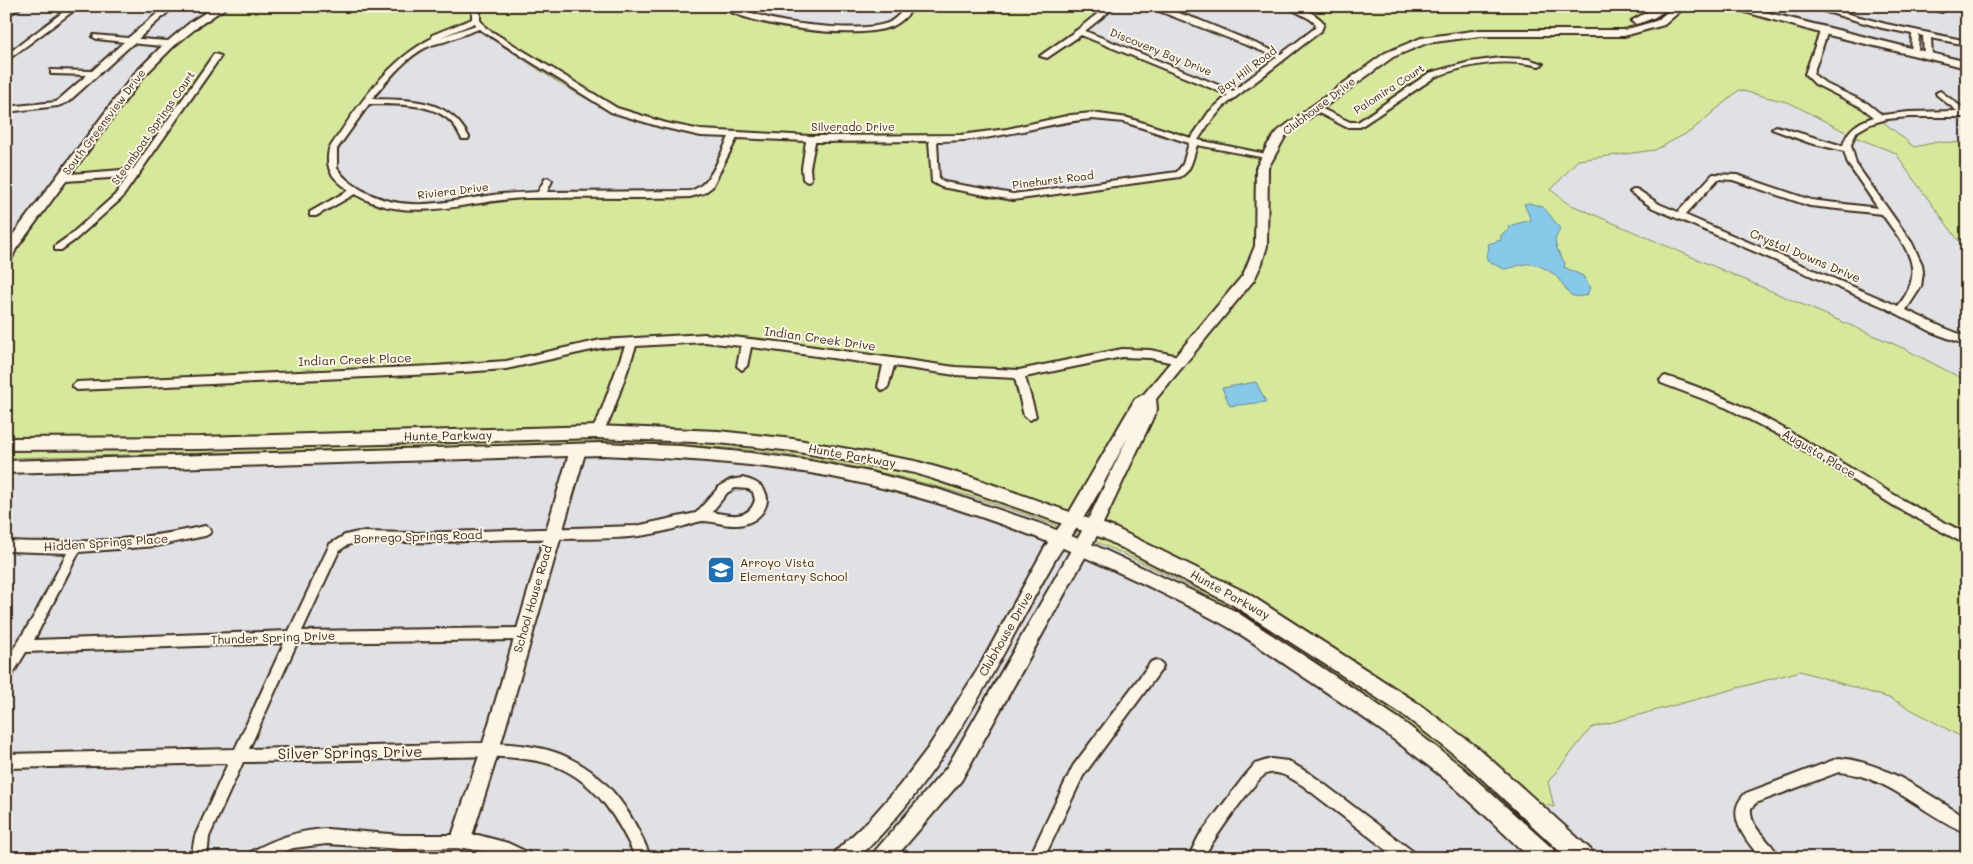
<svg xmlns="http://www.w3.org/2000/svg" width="1973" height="864" font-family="Mali,sans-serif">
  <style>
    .green { fill: #d5e89c; stroke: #88895d; fill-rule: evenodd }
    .water { fill: #88c8e8; stroke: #698997 }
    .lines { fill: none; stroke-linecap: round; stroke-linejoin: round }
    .minor-casing { stroke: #3b2a1e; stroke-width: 4 }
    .tertiary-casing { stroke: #3b2a1e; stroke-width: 4 }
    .secondary-casing { stroke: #3b2a1e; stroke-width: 4 }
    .minor { fill: #fcf5e5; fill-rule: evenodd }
    .tertiary { fill: #fcf5e5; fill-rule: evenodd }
    .secondary { fill: #fcf5e5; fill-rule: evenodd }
    .labels { text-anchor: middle; stroke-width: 4; stroke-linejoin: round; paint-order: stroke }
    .far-street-label { font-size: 11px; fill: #3b2a1e; stroke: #fcf5e5 }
    .street-label { font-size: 12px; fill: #3b2a1e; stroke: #fcf5e5 }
    .poi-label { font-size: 12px; fill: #3b2a1e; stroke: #fcf5e5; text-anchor: start }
    .near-street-label { font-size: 15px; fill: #3b2a1e; stroke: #fcf5e5 }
  </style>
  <rect width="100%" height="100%" fill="#e0e1e4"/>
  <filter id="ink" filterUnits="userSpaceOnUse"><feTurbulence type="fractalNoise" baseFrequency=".02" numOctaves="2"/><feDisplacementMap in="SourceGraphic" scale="10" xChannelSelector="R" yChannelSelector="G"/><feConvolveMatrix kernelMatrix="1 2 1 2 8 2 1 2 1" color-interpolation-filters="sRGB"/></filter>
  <g filter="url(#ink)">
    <path class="green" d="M222 6H719C764 24 790 28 839 29 855 29 872 30 888 24 895 21 903 12 908 6H1108L1078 32 1231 94 1315 29 1317 26 1314 20 1286 6H1728L1824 31 1808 76C1813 87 1830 90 1841 95 1868 108 1891 128 1914 147L1938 142 1967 143V252L1906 169 1896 153 1857 138 1790 103 1739 90 1691 131 1655 150 1578 160 1551 190 1567 203 1903 348 1967 381V740L1892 699 1800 671 1591 728 1548 782 1554 807C1534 802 1512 800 1493 793 1479 788 1445 755 1431 744 1380 705 1327 668 1272 634 1117 536 938 473 757 451 704 445 652 444 600 443L6 458V256L141 72ZM476 25 484 34C529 62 573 96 622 115 657 128 694 132 730 137L703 186 684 195 500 198 412 210C391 209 373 206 355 194 347 188 343 182 333 178 328 170 325 162 328 152 334 130 404 58 425 44 440 34 459 29 476 25ZM1090 116 1127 121 1193 142 1182 169 1173 175 997 197 937 182 933 139 1003 132Z"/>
    <path class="water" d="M1529 203 1543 207C1546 210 1560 227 1560 230 1559 232 1557 235 1556 237 1553 245 1561 257 1565 263L1564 267 1583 276 1590 288 1587 295C1566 301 1568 288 1557 277 1552 272 1545 268 1539 266 1521 260 1519 268 1504 269L1488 261 1486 256 1489 249 1488 244 1501 240V235L1509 230 1508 226 1531 220 1524 204Z
      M1256 382 1266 402 1230 406 1222 388Z"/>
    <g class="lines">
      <g class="minor-casing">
        <path id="minor" d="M14 6H23L6 17V11Z
          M71 6H80L6 61V55Z
          M146 6 167 8 168 12 68 102 58 106 6 112V107L56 102 87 75 54 74H51V70L92 71 124 42 97 39 93 37 94 35 128 38 160 11Z
          M472 6H480V20L486 28 617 108 666 123 701 130 811 136 960 135 1007 129 1071 115 1092 113 1128 118 1191 138 1209 112 1228 95 1081 35 1047 58 1040 56 1077 30 1107 6H1116L1085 31 1233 91 1277 57 1146 6H1158L1199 20 1281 54 1315 28 1316 24 1310 19 1285 6C1300 6 1314 12 1324 23L1321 31 1223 107 1208 125 1198 140 1271 155V159L1197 145C1193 157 1192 171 1180 177L1013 200 941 187 932 182 929 141 815 142 810 168 811 179 807 182 803 179 802 168 806 141 737 138 712 187 704 193 690 197C635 199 581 197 526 198 469 200 408 226 355 194L316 216H310V212L349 190C332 178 325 170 329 149 357 107 386 62 432 38V35L472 19ZM475 23 476 25 441 37ZM479 29 611 112 661 127 701 136 729 137C719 156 712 185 690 191L547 192 552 181 548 178 545 179 538 192C521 193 504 193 487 196 441 202 403 214 360 189 351 183 343 178 337 168V149L369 104C396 105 435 101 454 125 457 129 459 134 462 139H468L469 137C448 98 412 100 372 99 390 77 415 45 444 42ZM1092 119 1124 122 1189 143 1183 164 1177 172 1013 194 944 182 939 179 937 141C961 141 984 139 1007 134 1036 129 1063 121 1092 119Z
          M720 6C738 6 755 15 772 19 797 25 867 33 890 22 896 18 902 12 907 6H915C909 13 903 21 895 25 863 42 750 27 720 6Z
          M1806 6H1819L1886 24 1967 41V45L1931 38 1932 56 1928 58 1924 56 1923 36 1919 35 1918 52 1911 54 1912 34 1882 28Z
          M1917 6H1950L1942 12Z
          M1821 29 1828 31 1813 74 1828 85 1867 103 1882 115 1909 112 1957 111 1937 95 1936 93 1940 91 1967 111V117H1909L1887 119 1870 124 1856 132 1851 145 1856 164 1912 243 1922 264 1923 272 1921 287 1906 310 1942 327 1967 337V345L1934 333 1884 307 1653 208 1630 192 1635 189 1638 190 1659 204 1678 212 1713 174 1737 175 1811 200 1878 208 1848 164 1844 151 1810 143 1772 129 1776 126 1843 146C1847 129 1858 122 1874 117L1861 107 1815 84 1805 74ZM1718 179 1733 180 1810 206 1882 214C1905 247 1928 268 1898 306L1685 215Z
          M214 54 221 56 121 199 75 240 61 250H55V246L69 236 115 195Z
          M1501 58 1528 59 1543 64 1539 66C1505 58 1467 64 1435 77L1360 127H1346L1309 108 1313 106H1316L1350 122H1358L1429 73 1470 62Z
          M705 334 787 343 955 367 1019 370 1122 349 1150 350 1179 356 1184 360 1179 364 1150 358 1122 357 1025 377 1036 416 1030 420 1024 416 1015 378 955 375 894 366 888 387 883 391 878 387 883 365 751 347 747 366 742 370 737 366 741 346 705 342 636 346 611 417 601 435 597 436 591 432 599 417 625 346 601 348 506 369 434 374 77 390 72 386 77 382 434 366 506 361 601 340Z
          M1665 376C1752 402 1825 454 1903 500 1924 512 1946 523 1967 534V545L1896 507 1781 436 1727 408 1661 383 1660 380Z
          M742 478C785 486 766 527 733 525 723 525 713 521 703 521 694 522 686 526 677 528 662 532 645 536 629 537 595 540 560 538 526 539 494 539 463 542 431 542 415 543 358 540 348 545 345 546 342 549 339 551L302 631 523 628 528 630 530 634 528 638 523 640 297 643 249 749C303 748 358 746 412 745 459 744 527 737 569 758 611 778 634 816 651 858H636C619 821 598 785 560 768 525 752 459 757 421 758 362 760 302 761 243 762L209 837 207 858H191L195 836 228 763 6 768V754L235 749 284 643 26 652 11 677 6 679V661L34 616 67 553 6 551V541C74 544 139 541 205 526L209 528 211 531 209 534 205 536 156 546 79 552 34 640 289 631 330 544 345 535 358 532 416 533 636 526 696 513 719 487 730 480ZM735 488 748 489 753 492 755 500C749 521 728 515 712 512L727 493Z
          M1156 660 1161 662 1163 666 1161 670 1083 776 1044 858H1029L1073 766 1151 662Z
          M1839 758C1886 762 1927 794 1967 818V833C1923 815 1889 776 1839 772L1756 803 1751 808C1749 831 1772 839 1779 858H1761C1746 841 1723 813 1746 793Z
          M1271 759 1288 761 1312 775 1415 853 1417 858H1397L1302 785C1292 779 1279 769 1266 774 1256 778 1210 845 1203 858H1188L1199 836 1243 778 1255 764Z
          M327 829 402 835H478L508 843 529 853 531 858H507L493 853 464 848 402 849 327 844 293 848 270 858H247L249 853C274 839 298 830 327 829Z"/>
      </g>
      <g class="tertiary-casing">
        <path id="tertiary" d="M216 6H228L200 25 174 46 142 78 71 174 134 169 138 170 140 173 138 176 66 181 16 249 11 260 6 261V244L134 74 162 46 130 43 125 40 126 38 168 41 192 21Z
          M1658 6H1669C1660 16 1648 21 1636 24L1631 21Z
          M1675 6H1686L1664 25 1624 36H1480L1427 43 1393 57 1286 135 1268 168 1267 246 1262 263 1254 280 1156 399 1157 409 1099 532 961 781 895 858H872L875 851 947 767 1086 524 1128 437C1112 466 1098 496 1080 523 1073 535 1063 546 1056 558 995 665 949 771 858 858H833L836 851 870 819 900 785 928 748 978 669 1045 547 1069 513 1135 399 1144 394 1243 275 1255 246 1256 168 1268 144 1278 131 1385 53 1421 38 1480 30H1624L1656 21Z
          M1724 6H1741L1967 62V68L1820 33Z
          M578 444 583 446 586 450 499 750 471 839 468 846 461 849 454 846 451 839 481 750 570 450 573 446Z"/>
      </g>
      <g class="secondary-casing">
        <path id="secondary" d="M597 426 718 431 793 439 915 461 974 478 1115 528 1247 593 1416 702 1478 748 1591 850 1594 858H1567L1464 762 1402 714 1233 605 1103 538 964 489 915 473 793 451 718 443 597 438 201 449 6 450V438L201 437Z
          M602 443 681 446 751 453 810 461 870 472 940 490 1044 525 1096 546 1235 611 1315 663 1401 720 1462 767 1554 850 1557 858H1530C1502 832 1475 804 1446 780 1396 739 1343 703 1289 667 1266 652 1244 635 1219 622 1091 554 953 497 810 473 741 462 671 458 602 455L6 473V461Z"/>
      </g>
      <use href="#minor" class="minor"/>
      <use href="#tertiary" class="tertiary"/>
      <use href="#secondary" class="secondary"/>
    </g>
  </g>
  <defs>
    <g id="school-square" transform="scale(1.4375)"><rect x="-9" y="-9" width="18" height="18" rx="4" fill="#1f6fb2" stroke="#fcf5e5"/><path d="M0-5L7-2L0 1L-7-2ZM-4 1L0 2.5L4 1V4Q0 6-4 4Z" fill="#fff"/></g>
  </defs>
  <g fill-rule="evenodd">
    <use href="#school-square" x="721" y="570"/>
  </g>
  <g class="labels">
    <g class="far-street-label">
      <text transform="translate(1161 52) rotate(22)" y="4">Discovery Bay Drive</text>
      <text transform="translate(1247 70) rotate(-37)" y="4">Bay Hill Road</text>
      <text transform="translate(1389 89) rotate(-33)" y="4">Palomira Court</text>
      <text transform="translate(1319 106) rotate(-37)" y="4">Clubhouse Drive</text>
      <text transform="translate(104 122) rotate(-53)" y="4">South Greensview Drive</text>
      <text x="853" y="131">Silverado Drive</text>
      <text transform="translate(153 128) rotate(-55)" y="4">Steamboat Springs Court</text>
      <text transform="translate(1053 180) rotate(-7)" y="4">Pinehurst Road</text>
      <text transform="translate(453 191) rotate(-7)" y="4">Riviera Drive</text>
    </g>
    <g class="street-label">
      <text transform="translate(1805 256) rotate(23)" y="4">Crystal Downs Drive</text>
      <text transform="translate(820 339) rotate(8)" y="4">Indian Creek Drive</text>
      <text transform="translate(355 360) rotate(-2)" y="4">Indian Creek Place</text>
      <text transform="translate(448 436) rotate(-1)" y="4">Hunte Parkway</text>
      <text transform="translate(1819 454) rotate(31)" y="4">Augusta Place</text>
      <text transform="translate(852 456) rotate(10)" y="4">Hunte Parkway</text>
      <text transform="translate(418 537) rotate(-2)" y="4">Borrego Springs Road</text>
      <text transform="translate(106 543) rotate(-4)" y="4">Hidden Springs Place</text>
      <text transform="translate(1230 595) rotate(29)" y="4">Hunte Parkway</text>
      <text transform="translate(533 599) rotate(-74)" y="4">School House Road</text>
      <text transform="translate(1006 634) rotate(-60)" y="4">Clubhouse Drive</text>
      <text transform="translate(273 638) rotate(-2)" y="4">Thunder Spring Drive</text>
    </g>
    <g class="poi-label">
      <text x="740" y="567">Arroyo Vista<tspan x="740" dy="14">Elementary School</tspan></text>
    </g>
    <g class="near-street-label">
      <text transform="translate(350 753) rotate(-1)" y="5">Silver Springs Drive</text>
    </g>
  </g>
  <rect width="1973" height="864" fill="none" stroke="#fcf5e5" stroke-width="25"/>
  <rect x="12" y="12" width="1948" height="839" fill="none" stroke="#3b2a1e" stroke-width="2" filter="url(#ink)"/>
</svg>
